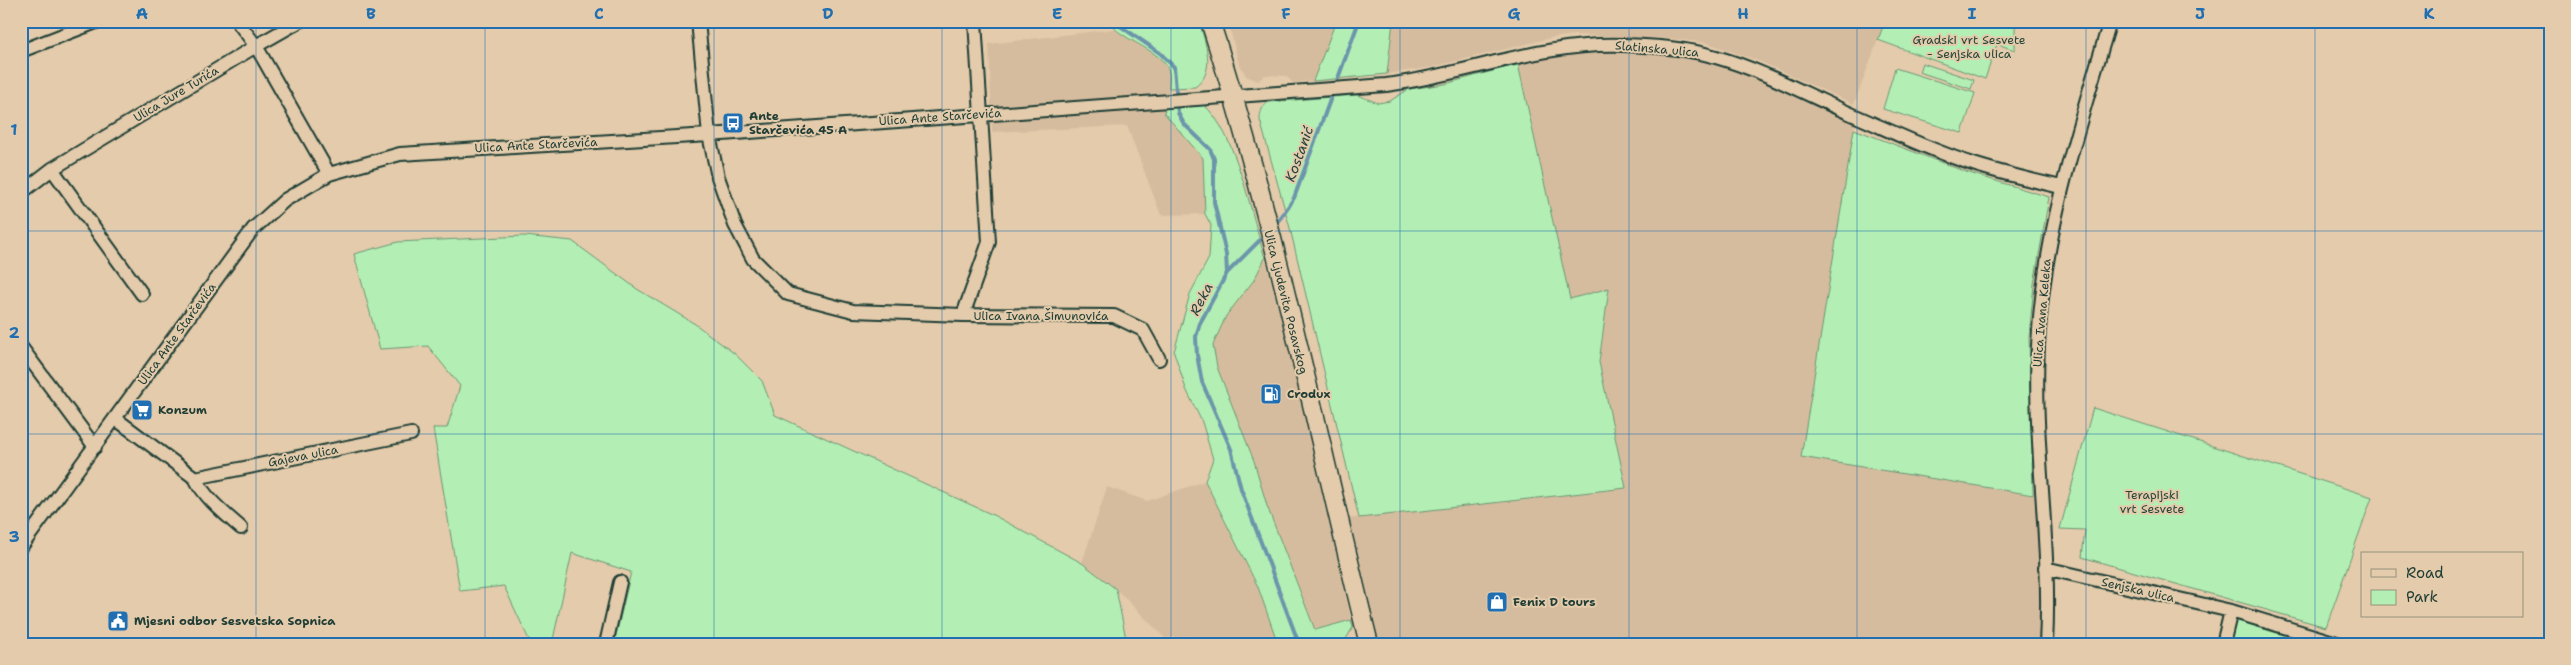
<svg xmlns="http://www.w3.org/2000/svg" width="2571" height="665" font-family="'Shantell Sans',sans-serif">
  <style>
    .built { fill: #d6bc9e }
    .green { fill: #b3efb4; stroke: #699674 }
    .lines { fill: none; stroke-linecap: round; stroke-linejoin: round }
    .stream { stroke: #6c95ab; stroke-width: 4 }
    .street-casing { stroke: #1f3d34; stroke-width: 16 }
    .secondary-casing { stroke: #1f3d34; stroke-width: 21 }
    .street { stroke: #e3cbab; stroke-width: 12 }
    .secondary { stroke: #e3cbab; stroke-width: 18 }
    .grid { fill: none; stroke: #1f6fb2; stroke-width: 1; stroke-opacity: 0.55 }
    .labels { text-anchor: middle; stroke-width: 4; stroke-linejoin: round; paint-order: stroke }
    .park-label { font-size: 12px; fill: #26463a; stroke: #e3cbab }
    .street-label { font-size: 12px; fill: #1f3d34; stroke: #e3cbab }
    .poi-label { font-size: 12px; font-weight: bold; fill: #1f3d34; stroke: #e3cbab; text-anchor: start }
    .water-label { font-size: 14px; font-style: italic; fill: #25443e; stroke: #e3cbab }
    .neatline { fill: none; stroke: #1f6fb2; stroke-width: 2 }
    .grid-label { font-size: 16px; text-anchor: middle; font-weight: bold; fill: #1f6fb2 }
  </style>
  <rect width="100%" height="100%" fill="#e3cbab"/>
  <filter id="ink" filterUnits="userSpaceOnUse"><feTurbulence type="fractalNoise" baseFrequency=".02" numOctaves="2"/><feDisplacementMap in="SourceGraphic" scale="10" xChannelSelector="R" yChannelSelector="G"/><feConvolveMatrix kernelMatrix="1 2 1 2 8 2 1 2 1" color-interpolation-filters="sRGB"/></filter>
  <g filter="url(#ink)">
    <path class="built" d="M1228 21H1336L1313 81 1293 83 1286 76 1265 75 1258 81 1246 76 1238 61Z
      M1393 21H1885L1854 104 1761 62 1708 43 1674 39 1575 35 1551 38 1432 67 1387 74Z
      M1113 29 1162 59 1169 71V88L1164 113 1203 158 1205 214 1161 215 1127 126 992 132 989 44Z
      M1643 51 1705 59 1723 65 1855 123 1802 456 2035 496 2040 560 2039 644H1374L1346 519 1626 488 1599 362 1609 289 1570 299 1518 64 1536 57 1573 52Z
      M1265 258 1316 452 1351 620 1315 630 1267 506 1254 461 1217 367 1213 345 1226 316 1254 280Z
      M1205 481 1258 587 1278 644H1191L1190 636 1165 638 1116 589 1082 563 1107 487 1147 501Z"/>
    <path class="green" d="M1108 21H1199C1205 43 1217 71 1195 87L1169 88C1169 83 1170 77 1169 72 1165 51 1121 41 1108 21Z
      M1336 21H1393L1387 74 1313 81Z
      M1885 21H2015V50L1997 44 1985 79 1878 40Z
      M1922 63 1974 80 1971 89 1919 72Z
      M1518 64 1570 299 1609 288 1599 362 1626 488 1359 518 1290 228 1260 120C1260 112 1262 106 1269 102L1357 95 1378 103 1390 101 1409 89 1445 84Z
      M1895 68 1975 93 1962 133 1883 109Z
      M1203 104C1237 133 1251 215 1265 258L1254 280 1226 316 1213 345 1217 367 1254 461 1267 506 1315 630 1351 620 1353 627 1343 644H1278L1258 587 1205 481 1213 459 1202 422 1186 389 1174 352 1190 294 1209 258 1211 225 1205 214 1203 158 1164 113 1165 108Z
      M1854 129 1966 172 2049 197 2034 284 2029 337 2033 495 1801 457Z
      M525 236 572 241 637 289 695 324 735 354 762 381 775 415 993 515 1082 563 1116 589 1127 644H614L631 572 572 553 552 644H531L504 586 460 591 433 428H447L460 386 428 346 380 349 354 254 398 242Z
      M2093 408 2372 497 2326 627 2082 557 2085 530 2060 529Z
      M2231 619 2313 641 2316 644H2224Z"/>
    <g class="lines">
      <path class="stream" d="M1113 21 1160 53 1174 67 1178 113 1184 124 1210 149 1214 159V202L1226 254 1227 273 1200 323 1196 337 1197 355 1202 382 1231 449 1241 489 1299 644
        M1275 226 1294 198 1359 21
        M1227 273 1266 234"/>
      <g class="street-casing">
        <path id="street" d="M237 21 256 46 329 174
          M698 21 709 135 718 177 735 225 753 259 788 294 853 311 963 315 1114 316 1143 330 1159 359
          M21 51 99 21
          M52 169 142 294
          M21 193 52 169 256 46 300 21
          M963 315 989 242 975 21
          M21 347 95 447
          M116 419 195 478C205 498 224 513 241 528
          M195 478 411 434
          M21 547 253 229 285 200 329 174 400 154 709 135 1386 85C1466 75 1541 42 1623 45 1654 46 1686 48 1716 57 1765 71 1811 97 1858 117 1895 133 1932 151 1970 163 2000 173 2031 180 2061 187
          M2045 568 2231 611 2340 644
          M606 644 620 582
          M2046 644C2052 539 2031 435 2039 330 2046 224 2080 123 2110 21
          M2223 644 2231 611"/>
      </g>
      <g class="secondary-casing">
        <path id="secondary" d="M1210 21C1276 225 1317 436 1369 644"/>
      </g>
      <use href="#street" class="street"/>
      <use href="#secondary" class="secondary"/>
    </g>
  </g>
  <path class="grid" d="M256 21V644M485 21V644M714 21V644M942 21V644M1171 21V644M1400 21V644M1629 21V644M1857 21V644M2086 21V644M2315 21V644M21 231H2550M21 434H2550"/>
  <defs>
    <g id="bus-square" transform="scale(1.125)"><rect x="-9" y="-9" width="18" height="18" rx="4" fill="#1f6fb2" stroke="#e3cbab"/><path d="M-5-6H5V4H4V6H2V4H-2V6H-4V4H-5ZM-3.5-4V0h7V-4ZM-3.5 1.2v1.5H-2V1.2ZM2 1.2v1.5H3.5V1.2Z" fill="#fff"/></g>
    <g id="fuel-square" transform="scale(1.125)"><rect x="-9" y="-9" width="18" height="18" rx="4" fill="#1f6fb2" stroke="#e3cbab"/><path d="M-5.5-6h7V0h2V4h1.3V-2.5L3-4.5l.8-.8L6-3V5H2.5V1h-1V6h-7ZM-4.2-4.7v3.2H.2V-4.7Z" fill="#fff"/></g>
    <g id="supermarket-square" transform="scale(1.125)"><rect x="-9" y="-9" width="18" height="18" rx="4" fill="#1f6fb2" stroke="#e3cbab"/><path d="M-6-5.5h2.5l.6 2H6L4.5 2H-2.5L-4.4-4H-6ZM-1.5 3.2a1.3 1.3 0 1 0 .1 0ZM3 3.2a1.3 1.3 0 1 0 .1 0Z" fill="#fff"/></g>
    <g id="shop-square" transform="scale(1.125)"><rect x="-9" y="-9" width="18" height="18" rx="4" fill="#1f6fb2" stroke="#e3cbab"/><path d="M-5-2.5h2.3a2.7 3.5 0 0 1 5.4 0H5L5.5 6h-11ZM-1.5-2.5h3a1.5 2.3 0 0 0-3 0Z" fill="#fff"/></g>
    <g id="civic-square" transform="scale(1.125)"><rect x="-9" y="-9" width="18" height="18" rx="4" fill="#1f6fb2" stroke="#e3cbab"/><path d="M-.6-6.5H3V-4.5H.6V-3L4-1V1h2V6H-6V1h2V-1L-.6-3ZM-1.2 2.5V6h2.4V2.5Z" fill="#fff"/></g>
  </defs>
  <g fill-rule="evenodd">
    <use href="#bus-square" x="733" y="123"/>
    <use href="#fuel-square" x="1271" y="394"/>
    <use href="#supermarket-square" x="142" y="410"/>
    <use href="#shop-square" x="1497" y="602"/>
    <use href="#civic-square" x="118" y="621"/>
  </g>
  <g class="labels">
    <g class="park-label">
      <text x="1969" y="44">Gradski vrt Sesvete<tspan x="1969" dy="14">- Senjska ulica</tspan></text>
      <text x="2152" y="499">Terapijski<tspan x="2152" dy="14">vrt Sesvete</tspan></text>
    </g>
    <g class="street-label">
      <text transform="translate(1657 49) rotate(5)" y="4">Slatinska ulica</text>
      <text transform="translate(176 94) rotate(-31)" y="4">Ulica Jure Turića</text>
      <text transform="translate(940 117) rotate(-4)" y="4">Ulica Ante Starčevića</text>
      <text transform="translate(536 145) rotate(-3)" y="4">Ulica Ante Starčevića</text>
      <text transform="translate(1286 302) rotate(76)" y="4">Ulica Ljudevita Posavskog</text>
      <text transform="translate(2042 313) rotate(-85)" y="4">Ulica Ivana Keleka</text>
      <text x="1041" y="320">Ulica Ivana Šimunovića</text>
      <text transform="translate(177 334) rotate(-54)" y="4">Ulica Ante Starčevića</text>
      <text transform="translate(303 456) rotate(-11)" y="4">Gajeva ulica</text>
      <text transform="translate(2138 590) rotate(13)" y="4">Senjska ulica</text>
    </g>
    <g class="poi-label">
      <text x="749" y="120">Ante<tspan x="749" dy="14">Starčevića 45 A</tspan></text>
      <text x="1287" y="398">Crodux</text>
      <text x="158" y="414">Konzum</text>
      <text x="1513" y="606">Fenix D tours</text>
      <text x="134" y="625">Mjesni odbor Sesvetska Sopnica</text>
    </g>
    <g class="water-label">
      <text transform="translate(1299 154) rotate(-70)" y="5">Kostanić</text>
      <text transform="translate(1201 299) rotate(-63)" y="5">Reka</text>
    </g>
  </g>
  <rect width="2571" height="665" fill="none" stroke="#e3cbab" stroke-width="55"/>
  <rect x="2361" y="552" width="162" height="65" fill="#e3cbab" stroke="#95927b"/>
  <rect x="2371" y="569" width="25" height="8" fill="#e3cbab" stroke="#95927b"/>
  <text x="2406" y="578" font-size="15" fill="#1f3d34">Road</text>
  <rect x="2371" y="590" width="25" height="15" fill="#b3efb4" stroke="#95927b"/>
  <text x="2406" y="602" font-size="15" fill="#1f3d34">Park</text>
  <rect x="28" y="28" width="2516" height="610" class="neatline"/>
  <g class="grid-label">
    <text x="142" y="19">A</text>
    <text x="371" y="19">B</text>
    <text x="599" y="19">C</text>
    <text x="828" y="19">D</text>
    <text x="1057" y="19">E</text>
    <text x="1286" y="19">F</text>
    <text x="1514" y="19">G</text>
    <text x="1743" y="19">H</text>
    <text x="1972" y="19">I</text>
    <text x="2200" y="19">J</text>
    <text x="2429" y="19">K</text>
    <text x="14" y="135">1</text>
    <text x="14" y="338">2</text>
    <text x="14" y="542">3</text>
  </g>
</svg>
